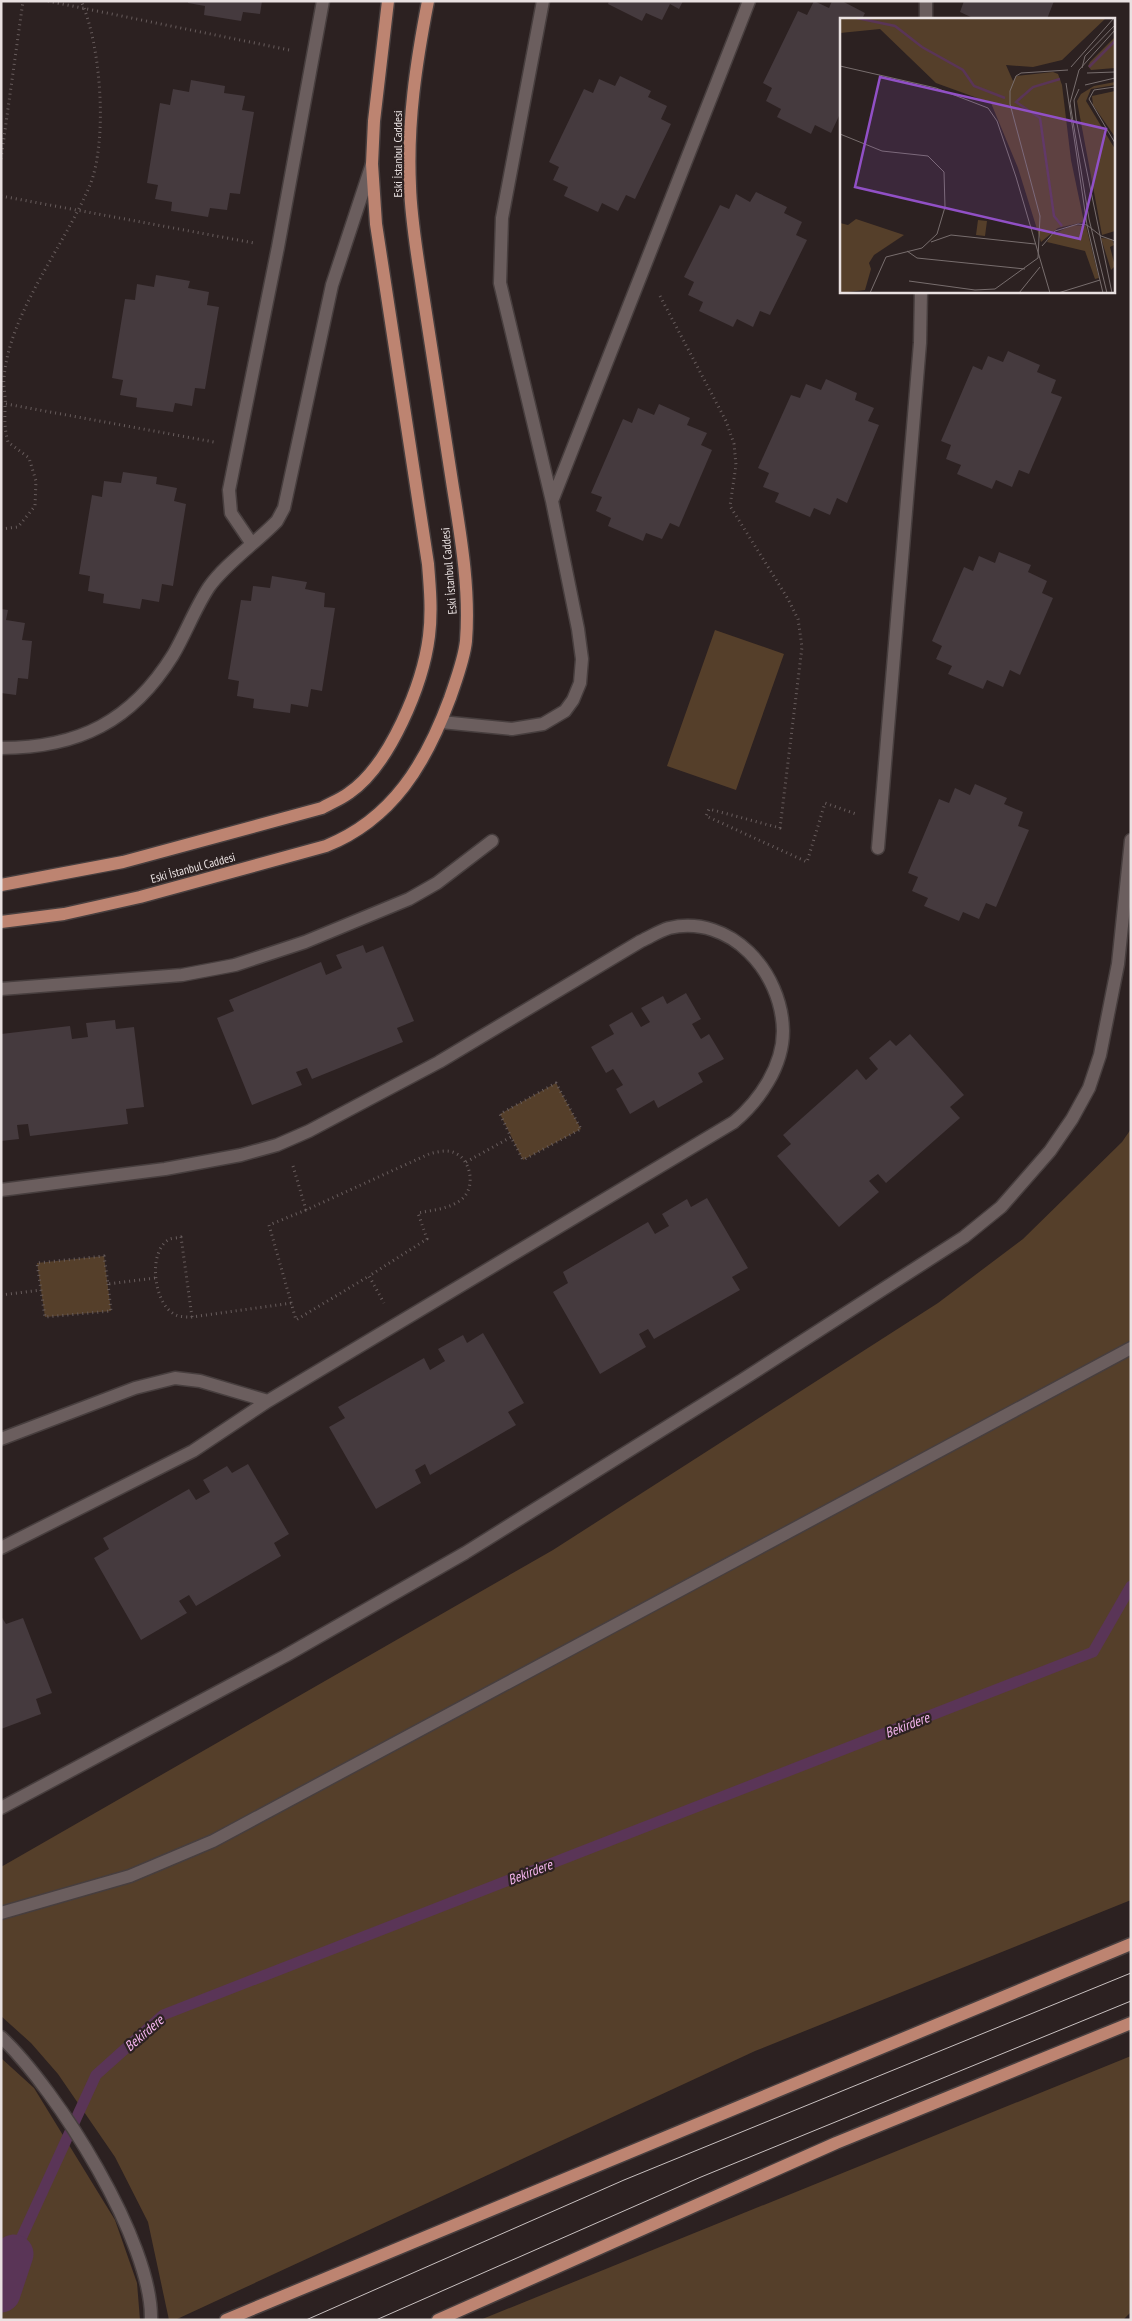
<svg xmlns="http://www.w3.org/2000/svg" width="1132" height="2321" font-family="'PT Sans Narrow',sans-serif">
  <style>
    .green { fill: #553f2a }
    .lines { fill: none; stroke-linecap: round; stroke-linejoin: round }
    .stream { stroke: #5a3557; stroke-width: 11 }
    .canal { stroke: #5a3557; stroke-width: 39 }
    .building { fill: #453a3e }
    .minor-casing { stroke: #473e3e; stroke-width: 15 }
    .major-casing { stroke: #473e3e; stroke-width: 15 }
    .path { stroke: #685d5d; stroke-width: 3; stroke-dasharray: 1 4; stroke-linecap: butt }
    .minor { stroke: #6b5e5e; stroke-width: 12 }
    .major { stroke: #bd8471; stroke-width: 12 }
    .tram { stroke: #c8c0c0; stroke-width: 1 }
    .labels { text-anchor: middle; stroke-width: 4.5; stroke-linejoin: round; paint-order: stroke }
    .street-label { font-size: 12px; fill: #e9e1e1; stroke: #2c2121 }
    .water-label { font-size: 14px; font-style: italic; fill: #f4b5ee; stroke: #2c2121 }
    .inset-river { fill: none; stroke: #5a3557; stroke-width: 2.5 }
    .inset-road { fill: none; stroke: #786e6e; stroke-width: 1 }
    .view { fill: #9150c6; fill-opacity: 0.15; stroke: #9150c6; stroke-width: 2.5 }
    .inset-edge { fill: none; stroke: #e9e1e1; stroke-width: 2.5 }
  </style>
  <rect width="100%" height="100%" fill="#2c2121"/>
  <path class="green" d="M715 630 784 654 736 790 667 766Z
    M556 1083 581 1129 523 1160 500 1114Z
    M1131 1129V1900L755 2051 175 2320H169L148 2222 115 2157 58 2074 31 2043 1 2016V1867L553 1550 938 1303 1023 1239 1122 1142Z
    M104 1256 111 1311 45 1317 37 1263Z
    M1131 2056V2312L1123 2320H480Z
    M1 2058 34 2088 115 2220 137 2283 140 2320H1Z"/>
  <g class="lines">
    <path class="stream" d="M14 2254 96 2075 163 2015 1093 1652 1131 1586"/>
    <path class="canal" d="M1 2293 14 2254"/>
  </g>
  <path class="building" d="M188 1H262L260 14 243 12 241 21 204 15 205 6 188 3Z
    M609 1H683L679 9 670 4 662 20 646 13 642 21 608 4Z
    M814 1 829 8 832 1H842L865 13 862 19H841V117L839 116 831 133 815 125 811 134 777 117 781 109 766 101 772 88 763 83 798 11 807 15Z
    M964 1H1054L1047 19H975L960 12Z
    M620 76 651 91 648 97 667 106 661 119 671 124 635 199 626 195 618 211 602 203 598 212 564 196 568 187 553 180 559 167 549 162 584 89 593 93 599 79 615 86Z
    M191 80 225 86 224 93 245 96 242 110 254 112 240 194 230 193 227 210 210 208 208 217 171 211 172 202 155 199 158 185 147 183 160 103 170 105 173 89 189 92Z
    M756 192 787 207 784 213 802 222 796 235 807 240 770 315 760 311 753 327 737 319 733 327 699 311 703 302 688 295 694 282 684 277 720 205 729 209 736 194 750 202Z
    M156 275 190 281 188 288 209 292 207 305 219 307 205 389 195 388 192 406 175 403 173 412 136 407 137 398 120 395 123 380 112 378 125 299 135 300 137 284 154 287Z
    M1008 351 1040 365 1037 372 1056 380 1051 393 1062 397 1029 474 1019 470 1012 487 996 480 992 489 957 474 961 465 946 459 951 445 941 441 973 366 982 370 988 356 1003 362Z
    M826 379 857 393 855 400 874 408 868 421 879 425 847 503 837 498 830 515 814 508 810 517 775 502 779 493 763 487 769 473 758 468 791 395 800 398 806 384 821 390Z
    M659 404 690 418 687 425 707 433 701 445 712 450 679 527 670 523 662 539 646 533 643 541 608 526 611 518 596 511 602 497 591 493 623 419 632 423 638 408 654 415Z
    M123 472 157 477 156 484 177 488 174 501 186 504 173 586 162 584 159 602 142 599 140 609 103 603 104 594 88 591 90 576 79 574 92 495 102 497 104 481 121 483Z
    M999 552 1031 565 1028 572 1047 581 1042 593 1053 598 1020 675 1010 670 1003 687 987 680 983 689 948 674 952 666 936 659 942 646 932 641 964 567 973 571 979 556 995 563Z
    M272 576 307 582 305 589 325 593 324 607 335 608 322 691 311 689 308 707 291 704 290 713 253 708 254 699 237 696 239 681 228 679 241 600 251 601 253 586 270 588Z
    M1 609 8 610 6 620 25 623 22 640 32 641 28 679 18 678 16 695 1 693Z
    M975 784 1007 798 1004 804 1023 812 1018 826 1029 830 996 907 986 903 979 919 963 912 959 921 924 906 928 898 912 891 918 877 908 873 939 799 949 803 955 788 970 795Z
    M363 945 366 953 383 946 414 1021 397 1028 403 1042 312 1079 307 1068 296 1072 302 1085 252 1105 217 1018 234 1011 229 1000 321 962 326 975 342 968 336 955Z
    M686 993 701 1019 692 1024 701 1039 709 1034 724 1059 698 1073 703 1082 658 1108 654 1100 630 1114 616 1089 623 1085 613 1069 606 1073 591 1047 614 1034 609 1025 632 1012 641 1027 650 1022 641 1008 663 996 667 1004Z
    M115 1020 116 1029 134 1027 144 1107 126 1109 128 1124 30 1136 28 1124 17 1125 19 1139 1 1141V1034L70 1026 72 1039 88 1037 86 1023Z
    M910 1034 964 1095 950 1107 960 1118 886 1183 878 1174 869 1181 879 1192 839 1227 777 1156 791 1144 783 1135 857 1069 866 1080 878 1069 869 1058 890 1040 896 1046Z
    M707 1198 748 1268 732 1277 740 1290 654 1339 648 1329 639 1334 646 1347 600 1374 553 1292 568 1283 563 1272 648 1222 655 1234 669 1226 662 1214 687 1199 691 1207Z
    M483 1333 524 1403 508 1412 516 1425 430 1475 425 1464 415 1470 421 1483 376 1509 329 1427 345 1418 338 1407 424 1358 430 1370 445 1361 438 1349 463 1335 467 1343Z
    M248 1464 289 1534 274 1543 281 1556 196 1606 189 1595 179 1601 187 1613 141 1640 94 1558 109 1549 103 1538 189 1489 196 1500 210 1492 203 1480 227 1466 232 1473Z
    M1 1616 6 1624 23 1618 52 1693 36 1699 41 1714 1 1729Z"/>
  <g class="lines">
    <g class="minor-casing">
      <path id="minor" d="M926 19V1
        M552 501 749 1
        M252 544 231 513 229 490 278 247 323 1
        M441 722 512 729 543 724 565 711 573 700 580 683 582 659 578 629 552 501 500 283 502 218 543 1
        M1 748C79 748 132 721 173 655 186 633 195 608 209 587 225 564 257 542 277 521L284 508 332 285 372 164
        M878 848 920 343 921 291
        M1 989 182 975 235 965 305 942 409 899 437 883 492 841
        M1 1190 165 1169 241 1155 277 1145 309 1131 439 1062 641 941C650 937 659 931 669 928 731 914 782 972 783 1031 783 1066 760 1100 734 1122L268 1401 200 1381 175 1378 135 1388 1 1439
        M1 1548 193 1451 268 1401
        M1 1808 285 1656 465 1553 742 1380 964 1237 1001 1207 1050 1151 1072 1119 1089 1088 1100 1055 1118 964 1131 840
        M1 1913 130 1876 213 1841 1131 1348
        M1 2037C57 2090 153 2242 151 2320"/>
    </g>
    <g class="major-casing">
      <path id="major" d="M1 885 123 862 322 808C331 803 341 799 349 793 390 765 423 684 429 636 432 612 430 588 428 564L376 224 372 164 374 121 388 1
        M1 922 64 914 140 897 326 846C393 819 426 763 450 698 456 680 464 660 466 641 470 590 461 538 453 488 443 423 433 359 423 294 418 259 411 222 410 186 407 123 416 63 428 1
        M226 2320 1131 1944
        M438 2320 836 2143 1131 2023"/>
    </g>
    <path class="path" d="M48 1 289 50
      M1 159 23 1
      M1 196 254 243
      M660 296 726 421 734 444 736 465 730 506 788 599 798 619 802 647 780 828 709 809 706 816 807 862 825 803 856 814
      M1 403 214 442
      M1 529 18 527 35 506 36 481 29 458 8 442C4 428 5 419 5 405 6 396 3 387 4 378 9 313 65 245 90 185 108 141 101 44 81 1
      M466 1162 511 1137 523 1160 581 1129 556 1083 500 1114 511 1137
      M293 1166 306 1210 429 1154C437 1152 447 1149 455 1153 471 1160 476 1187 462 1199 450 1209 433 1210 418 1213L427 1239 369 1276 384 1303
      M306 1210 269 1225 296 1320 369 1276
      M108 1284 111 1311 45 1317 37 1263 104 1256 108 1284 155 1278
      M1 1295 41 1290
      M192 1317 181 1237C178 1238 173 1238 170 1239 147 1250 153 1305 176 1315 180 1317 187 1317 192 1317L292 1303"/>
    <use href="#minor" class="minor"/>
    <use href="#major" class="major"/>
    <path class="tram" d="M306 2320 624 2180 1131 1973
      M376 2320 701 2177 1131 2001"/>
  </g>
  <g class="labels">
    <g class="street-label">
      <text transform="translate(398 154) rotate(-90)" y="4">Eski İstanbul Caddesi</text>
      <text transform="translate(449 571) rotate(-95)" y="4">Eski İstanbul Caddesi</text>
      <text transform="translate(193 868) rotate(-15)" y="4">Eski İstanbul Caddesi</text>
    </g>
    <g class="water-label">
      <text transform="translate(907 1725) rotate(-21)" y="5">Bekirdere</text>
      <text transform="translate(530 1872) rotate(-21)" y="5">Bekirdere</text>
      <text transform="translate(144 2033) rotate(-41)" y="5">Bekirdere</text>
    </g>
  </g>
  <g transform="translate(840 18)">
    <rect width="275" height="275" fill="#2c2121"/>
    <path d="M0 0H266L222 42 193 49 166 47 173 63 176 58 213 54 218 56 222 67 231 142 244 204 218 210 201 224 178 150 151 85 96 65 40 11 0 15ZM275 19V50L251 52 248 48 250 44ZM275 64V67L251 71 246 83 275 131V213L262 217 237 83 241 76 254 68ZM275 73V119L253 87 252 78ZM16 201 64 217 34 237 29 245 31 251 25 272 0 275V205L8 207ZM138 202 147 203 145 218 136 217ZM233 207 246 208 259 260 255 261 245 233 207 224 211 217ZM261 220 272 221 274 227 270 229 275 248 271 252Z" fill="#553f2a"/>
    <path class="inset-river" d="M17 0 55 8 82 29 123 52 134 68 165 80M249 49 275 23M220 61 193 69 176 84 200 100 214 198 222 208"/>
    <path class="inset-road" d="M0 48 96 70 148 90 157 103 176 159 210 275M231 49 274 0M242 50 245 38 275 7M247 55 275 54M226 65 247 207 263 275M245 67 275 60M275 69 254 72 249 81 275 125M239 71 234 82 236 101 272 275M0 116 42 133 88 138 104 154 105 189 97 216 82 230 46 239 30 275M91 224 111 217 195 226M202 228 215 213 238 206 247 207 261 218 275 223M67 233 77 240 185 251M69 263 135 272 155 271 198 240 200 198 170 86V73L176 58 181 55 228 52M179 275 200 249M218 275 260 262M267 275 249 201 230 85 239 52 275 12"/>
    <path class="view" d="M40 59 266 111 240 221 15 169Z"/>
    <rect width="275" height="275" class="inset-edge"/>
  </g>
  <rect width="1132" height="2321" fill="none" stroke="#e9e1e1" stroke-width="5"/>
</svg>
